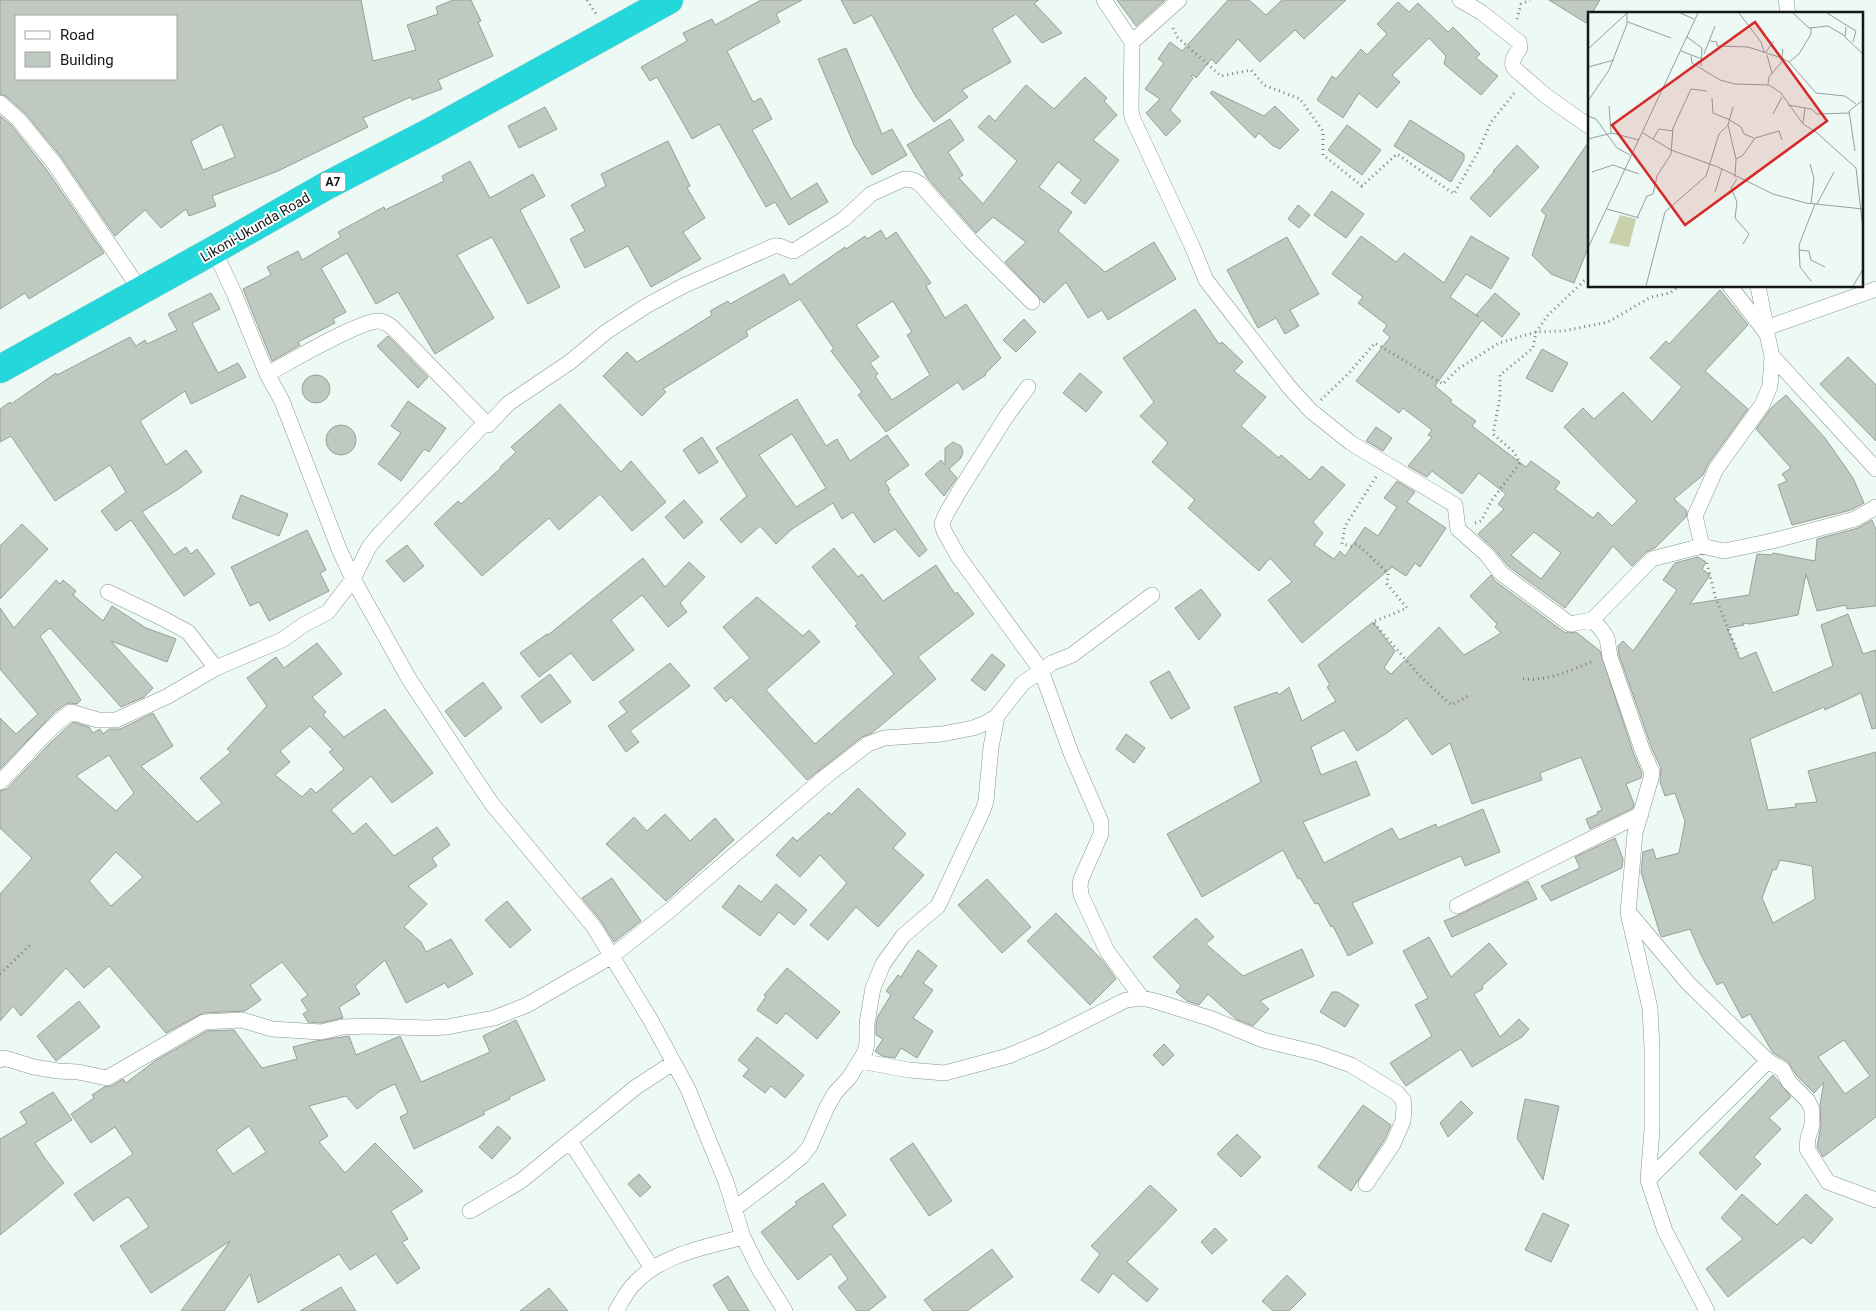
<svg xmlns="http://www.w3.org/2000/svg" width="1876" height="1311" font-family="Roboto,sans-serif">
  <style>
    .building { fill: #c0c9bf; stroke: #97a097; fill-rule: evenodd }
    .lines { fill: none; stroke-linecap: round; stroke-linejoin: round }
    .street-casing { stroke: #889590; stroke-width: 16 }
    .highway-casing { stroke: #d5d6d5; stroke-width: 29 }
    .path { stroke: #79817e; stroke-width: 3; stroke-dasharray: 1 4; stroke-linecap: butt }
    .street { stroke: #fff; stroke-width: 15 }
    .highway { stroke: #23d7db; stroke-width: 28 }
    .labels { text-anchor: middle; stroke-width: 4; stroke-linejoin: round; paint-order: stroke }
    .shield { fill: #fff; stroke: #5a5e5d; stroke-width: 1 }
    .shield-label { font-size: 12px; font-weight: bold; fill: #141917 }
    .street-label { font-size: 14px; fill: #141917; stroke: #fff }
    .inset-road { fill: none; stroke: #969f9c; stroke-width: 1 }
    .view { fill: #d62828; fill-opacity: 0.15; stroke: #d62828; stroke-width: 2.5 }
    .inset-edge { fill: none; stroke: #141917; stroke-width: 2.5 }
  </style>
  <rect width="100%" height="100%" fill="#ecf9f4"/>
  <path class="building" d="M0 0H361L373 61 416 50 407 25 438 14 436 7 453 0H471L481 21 478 22 493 56 438 80 442 89 412 100 411 97 363 118 368 127 278 171 212 196 216 206 189 216 186 209 161 228 145 210 115 236 61 157 25 113 6 96 0 94ZM16 16H176V79H16ZM222 124 235 157 203 170 191 141Z
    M761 0H802L776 14 780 22 727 51 753 102 761 98 772 119 752 130 791 199 817 183 828 202 789 225 775 202 766 207 719 124 692 139 657 77 650 81 641 67 687 41 683 33 712 19 715 25Z
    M841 0H1039L1034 3 1062 33 1042 43 1016 14 992 29 1011 62 962 90 968 97 934 122 916 97 872 15 854 24Z
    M1117 0H1165L1136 26Z
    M1228 0H1249L1266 15 1282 0H1346L1304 39 1295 30 1260 62 1238 39 1216 64 1211 59 1196 78 1193 75 1191 76 1193 78 1170 110 1181 121 1166 136 1146 113 1160 99 1145 89 1164 63 1158 59 1170 42 1182 51Z
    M1549 0H1600L1586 23Z
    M1398 2 1409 12 1418 3 1448 32 1453 27 1480 54 1476 58 1498 76 1481 95 1444 64 1446 56 1429 38 1392 75 1400 82 1377 108 1359 93 1343 118 1317 100 1332 76 1336 79 1361 49 1367 55 1387 34 1377 24Z
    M846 48 882 134 892 129 907 155 872 175 854 145 818 59Z
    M1085 77 1107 98 1104 101 1117 115 1093 140 1119 160 1085 204 1071 193 1081 180 1058 162 1039 187 1072 212 1058 231 1105 272 1154 242 1176 279 1108 320 1102 310 1088 318 1066 282 1044 303 1005 262 1026 242 993 217 976 233 929 180 907 145 950 119 964 140 948 152 963 175 959 178 983 204 1017 161 978 127 989 115 995 121 1026 85 1054 109Z
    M1212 91 1264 116 1275 106 1299 130 1280 149 1272 145 1259 133 1255 138 1210 93Z
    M545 107 557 129 519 148 508 126Z
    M0 116 12 126 46 169 104 253 29 299 25 293 0 309Z
    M1410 120 1464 154V160L1451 182 1394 146Z
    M1347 125 1381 150 1362 175 1328 150Z
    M1590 140V243L1574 283 1551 274 1532 255 1546 215 1541 211Z
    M668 141 690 186 687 188 705 218 683 232 701 259 651 287 628 246 585 268 570 239 585 231 571 205 606 186 601 174Z
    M1517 145 1539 167 1490 217 1470 198 1494 172 1493 171Z
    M470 161 490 198 533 174 545 196 520 210 560 287 528 304 492 237 457 255 494 318 435 354 398 292 376 304 347 253 321 268 346 312 333 319 335 323 298 342 300 345 272 361 243 289 271 275 267 267 298 251 302 260 341 237 338 232 384 207 385 210 444 181 442 176Z
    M1332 191 1364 214 1346 238 1314 215Z
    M1298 205 1310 215 1299 228 1288 219Z
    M881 230 886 239 896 232 931 283 926 286 945 318 966 304 1001 358 985 374 986 375 963 390 958 382 886 432 858 395 862 392 831 351 834 349 800 299 746 331 748 336 663 389 666 392 642 416 603 376 627 352 637 362 712 315 710 311 728 301 730 304 784 274 790 285 845 247 846 249 865 236 867 239ZM893 301 912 332 907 335 930 375 892 400 875 376 878 374 870 363 879 357 856 325Z
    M1361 236 1396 262 1404 253 1444 283 1471 236 1509 258 1491 289 1466 274 1450 297 1479 317 1476 315 1495 293 1520 314 1502 337 1482 320 1435 386 1452 400 1450 402 1476 421 1472 426 1526 467 1531 461 1560 482 1555 489 1593 518 1598 512 1612 526 1637 501 1564 427 1583 408 1594 419 1623 392 1652 422 1682 387 1650 358 1666 341 1669 344 1720 290 1748 325 1705 371 1748 409 1708 464 1703 475 1674 499 1687 511 1686 517 1655 548 1646 552 1632 566 1613 546 1565 608 1508 566 1493 548 1478 534 1504 509 1498 504 1506 494 1479 473 1462 494 1432 471 1427 477 1408 466 1432 437 1428 435 1432 430 1403 408 1399 413 1356 381 1390 337 1383 331 1387 325 1358 303 1363 297 1332 274ZM1534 532 1561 553 1541 579 1511 555Z
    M1287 237 1319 294 1290 310 1299 326 1285 334 1276 318 1258 328 1227 270Z
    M211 293 220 309 192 323 218 373 238 363 246 377 191 404 185 391 140 421 166 465 186 450 202 472 177 490 142 512 174 555 186 547 191 554 197 549 215 574 184 596 131 520 116 531 101 511 126 492 110 465 55 501 11 436 0 442V409L10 402 11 404 56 373 57 375 130 337 136 346 145 340 147 344 177 330 168 314Z
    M1195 309 1219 344 1222 342 1243 362 1234 371 1266 397 1241 426 1279 458 1281 455 1310 480 1322 466 1345 485 1313 522 1323 533 1314 545 1334 559 1340 551 1345 556 1365 527 1378 536 1397 507 1384 498 1397 481 1415 492 1407 502 1446 528 1420 567 1415 563 1406 576 1392 567 1302 643 1268 600 1292 582 1270 558 1259 571 1188 508 1195 500 1152 462 1168 443 1140 416 1154 402 1123 358Z
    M1024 319 1036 332 1016 352 1003 340Z
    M388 336 428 377 418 388 377 346Z
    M1542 349 1568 363 1552 392 1526 378Z
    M1848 357 1876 385V441L1820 384Z
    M1080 373 1102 392 1086 412 1063 393Z
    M302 389a14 14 0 1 1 28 0a14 14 0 1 1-28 0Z
    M1786 395 1825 438 1853 478 1864 503 1851 510 1792 525 1778 485 1787 481 1782 474 1791 468 1756 429 1771 408Z
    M797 399 826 446 837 439 850 461 887 435 909 465 885 482 890 490 888 491 927 550 919 557 895 529 874 543 853 512 842 519 833 503 792 529 776 544 760 526 741 543 720 519 747 496 716 448ZM792 434 826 488 796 507 759 455Z
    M408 401 446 428 429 452 424 449 401 481 378 464 401 433 391 426Z
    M560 404 621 472 631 461 666 502 632 531 600 494 559 530 549 518 482 576 434 524 458 501 461 504 501 468 500 467 516 452 511 447Z
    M326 440a15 15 0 1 1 30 0a15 15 0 1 1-30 0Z
    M1376 427 1392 438 1383 451 1366 441Z
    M702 437 718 462 699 474 683 450Z
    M953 442 961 446 963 452 961 458 949 469 957 478 944 496 925 474 941 460 945 465V448Z
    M241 495 288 514 279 536 232 518Z
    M684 500 703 522 684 539 665 517Z
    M1872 520 1876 530V606L1847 609 1846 605 1817 611 1806 574 1798 615 1750 624 1743 623 1744 625 1727 628 1740 659 1756 652 1773 693 1833 666 1821 625 1848 614 1863 654 1876 650V728L1872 729 1861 693 1825 710 1824 707 1750 739 1768 810 1796 807 1795 804 1817 802 1808 771 1876 752V1117L1823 1157 1817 1147 1821 1125 1820 1105 1824 1082 1814 1093 1797 1076 1788 1062 1773 1053 1750 1014 1742 1018 1723 982 1717 985 1701 955 1690 929 1662 937 1660 934 1641 872 1643 852 1653 849 1656 859 1679 853 1685 821 1675 793 1665 796 1660 782 1661 768 1652 749 1619 655 1618 646 1623 641 1633 651 1677 590 1663 580 1675 563 1698 557 1706 562 1702 569 1710 575 1690 604 1749 595 1757 554 1772 555 1773 553 1815 561 1817 539 1858 528ZM1780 860 1812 866 1815 899 1773 923 1762 898 1773 869 1776 870ZM1844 1040 1870 1076 1845 1094 1818 1057Z
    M22 524 48 549 0 599V546Z
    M307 530 326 570 320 573 329 591 269 621 259 602 250 606 231 567Z
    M407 545 424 566 404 582 386 561Z
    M834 548 858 577 862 574 883 601 936 565 955 594 957 592 974 614 918 657 936 679 872 733 862 737 807 780 731 697 726 702 714 688 750 658 723 627 757 597 803 636 809 630 820 642 766 690 815 744 894 674 855 626 858 624 812 567Z
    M643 558 665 587 689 562 705 577 680 603 687 612 668 627 642 595 611 620 634 650 593 681 571 653 539 677 520 653 547 634 548 635Z
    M1491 575 1495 581 1564 632 1568 633 1576 632 1600 651 1634 755 1642 773 1641 778 1626 784 1634 804 1633 808 1590 829 1586 819 1598 814 1597 812 1602 810 1581 757 1540 773 1542 780 1472 804 1450 743 1432 755 1407 718 1387 733 1357 751 1344 730 1311 747 1321 775 1356 761 1370 795 1303 822 1324 863 1392 828 1399 840 1436 824 1437 828 1483 809 1500 852 1465 866 1461 856 1352 903 1373 943 1348 956 1333 926 1331 927 1318 903 1315 904 1300 878 1298 879 1283 850 1202 897 1167 834 1261 782 1234 707 1277 692 1279 695 1289 687 1302 721 1336 701 1327 687 1330 685 1318 665 1373 622 1395 651 1384 668 1391 674 1439 627 1464 655 1501 633 1495 627 1497 624 1470 596Z
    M56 580 60 584 63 580 76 591 73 595 103 621 112 606 146 628 176 639 167 662 111 641 153 688 144 697 121 707 50 628 40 636 81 700 77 704 70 703 66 704 55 712 0 769V718L16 734 38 714 0 669V608L14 628Z
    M1201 589 1221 615 1199 640 1175 608Z
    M317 643 342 674 312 697 326 712 323 715 344 737 385 709 433 773 392 803 371 776 331 810 353 834 366 823 394 856 437 827 450 845 432 858 437 866 408 886 427 904 404 927 421 942 426 952 451 939 473 974 448 988 445 983 406 1003 385 960 355 986 360 994 339 1007 343 1018 320 1023 308 1022 303 1014 308 1011 301 1000 308 995 282 962 250 985 261 1000 245 1011 203 1013 166 1033 109 966 84 988 66 968 21 1016 13 1006 0 1021V894L32 858 0 828V791L7 789 50 743 73 722 89 727 93 733 100 729 103 734 109 729H120L153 713 173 746 141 766 197 822 222 803 200 778 231 752 227 749 267 706 247 678 276 657 284 668ZM310 726 333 750 329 752 344 769 316 793 311 788 302 797 275 775 290 762 280 751ZM109 755 134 793 116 811 76 776ZM116 852 143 877 111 906 89 881Z
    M992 654 1005 665 985 691 971 680Z
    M670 663 690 686 630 731 639 742 626 752 608 726 627 712 619 702Z
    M1169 671 1190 708 1171 719 1150 682Z
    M550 674 571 702 541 723 521 696Z
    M483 682 502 708 465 737 445 711Z
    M1126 734 1145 748 1134 763 1116 749Z
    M858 788 906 834 893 848 924 875 878 927 856 907 828 940 810 925 847 883 820 855 800 877 776 855 793 837 797 841 829 812 831 815Z
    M665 814 690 841 715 818 734 840 666 901 606 844 634 817 647 831Z
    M1615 838 1623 859 1622 868 1551 901 1541 886 1580 868 1575 857Z
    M612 878 641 921 614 942 601 921 582 898Z
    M987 879 1031 927 1002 953 958 905Z
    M1528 881 1537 899 1452 937 1444 921 1461 914Z
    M776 884 807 910 794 925 779 912 760 936 722 907 739 885 761 902Z
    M507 901 531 930 510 948 485 920Z
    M1056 913 1102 960 1116 979 1090 1005 1027 941Z
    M1196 918 1214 937 1206 944 1243 976 1302 949 1314 976 1260 1001 1269 1009 1253 1026 1236 1019 1208 994 1199 1005 1187 1001 1176 992 1181 986 1153 957Z
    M1429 937 1451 977 1489 943 1507 964 1482 986 1483 989 1474 994 1500 1037 1519 1019 1529 1029 1522 1037 1472 1067 1461 1049 1406 1086 1390 1063 1432 1036 1415 1005 1428 998 1403 951Z
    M918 950 937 966 923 983 933 990 913 1018 933 1031 917 1058 901 1048 895 1058 882 1056 875 1051 883 1039 876 1035V1024L878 1016 891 995 886 991 898 975 901 977Z
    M787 968 840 1012 817 1039 786 1013 777 1024 757 1010 766 996 764 995Z
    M1332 992H1338L1359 1005 1345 1027 1320 1012Z
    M79 1001 100 1027 56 1061 37 1036Z
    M516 1020 545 1080 509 1097 510 1099 483 1112 485 1114 414 1149 400 1117 408 1113 395 1084 380 1091 357 1109 346 1096 309 1106 328 1136 319 1142 345 1173 375 1143 423 1191 391 1211 408 1239 402 1242 420 1268 397 1284 376 1254 350 1270 339 1254 258 1303 250 1274 224 1311H181L230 1241 151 1293 120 1246 149 1227 130 1199 127 1197 93 1221 74 1194 133 1154 115 1127 91 1143 71 1114 94 1098 92 1095 104 1087 112 1086 123 1079 126 1083 155 1061 207 1031 234 1030 262 1068 297 1059 293 1047 316 1041 349 1036 356 1055 400 1036 421 1082 490 1052 483 1036ZM249 1126 266 1152 233 1174 216 1150Z
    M757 1037 804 1075 785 1098 771 1086 765 1093 743 1076 749 1069 738 1060Z
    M1164 1044 1174 1055 1163 1066 1153 1055Z
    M1773 1075 1791 1097 1769 1118 1781 1129 1754 1157 1761 1164 1736 1190 1699 1153Z
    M53 1092 72 1120 35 1143 46 1160 64 1183 0 1235V1139L27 1123 20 1112Z
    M1525 1099 1559 1106 1543 1180 1517 1138Z
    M1461 1101 1473 1113 1448 1137 1440 1123Z
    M1363 1105 1391 1125 1385 1139 1351 1191 1318 1167Z
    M498 1126 511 1138 492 1159 479 1147Z
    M1237 1134 1261 1157 1241 1177 1217 1154Z
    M913 1143 952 1201 929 1216 890 1159Z
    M639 1174 651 1187 640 1197 628 1184Z
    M823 1183 846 1215 832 1226 886 1297 868 1311H857L838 1287 848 1279 831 1254 798 1280 761 1232 797 1204 795 1202Z
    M1150 1185 1177 1210 1127 1262 1158 1289 1147 1302 1113 1273 1099 1293 1081 1280 1100 1254 1091 1246Z
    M1742 1194 1777 1225 1806 1194 1833 1219 1811 1244 1803 1237 1728 1297 1706 1269 1743 1239 1721 1218Z
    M1543 1213 1569 1225 1551 1262 1525 1250Z
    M1215 1228 1227 1240 1212 1254 1201 1242Z
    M992 1249 1013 1277 967 1311H933L924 1300Z
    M1287 1275 1306 1294 1289 1311H1273L1262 1301Z
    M728 1276 749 1311H729L713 1285Z
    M341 1287 356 1311H300Z
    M549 1288 568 1311H520Z"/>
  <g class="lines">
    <g class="street-casing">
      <path id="street" d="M1104 0 1132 42 1131 109 1132 117 1192 246 1206 280 1289 387 1311 411 1351 443 1455 505 1458 529 1486 554 1501 573 1570 624 1592 620 1601 629 1607 638 1610 657 1643 752 1652 772 1651 778 1635 833 1628 913 1650 1008 1652 1048V1130L1648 1180 1665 1231 1707 1311
        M1460 0 1481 12 1519 42 1520 48C1516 54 1509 62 1515 69L1546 96 1590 127
        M1786 0 1788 14
        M1132 42 1179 0
        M0 103 19 120 54 163 141 291
        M214 250 234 293 267 374 282 401 339 549 353 579 409 679 471 773 492 804 594 927 650 1019 688 1089 705 1131 726 1182 743 1237 759 1269 785 1311
        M1730 286 1767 334 1772 356 1876 469
        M1758 286 1766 326
        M1766 328 1876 289
        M267 374C288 363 359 321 378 321 387 321 394 329 400 335L488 425
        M1028 387 1006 417 960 490 945 516 942 524 944 531 958 556 1041 670 1071 753 1101 822V834L1081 879 1080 886 1081 895 1107 951 1142 998
        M1702 546 1695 516 1716 469 1762 405 1770 386 1772 356
        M108 592 164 619 188 632 216 668
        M1592 620 1652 559 1702 546 1724 551 1772 541 1855 519 1876 507
        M0 782C24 759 44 731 71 712L98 720H116L168 696 216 668 282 640 305 624 328 612 353 579 369 547 377 537 483 425H488L509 403 570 362 606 332 646 306 683 286 774 246C781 244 786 251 794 251L844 219 871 194 904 179 913 180 920 184 970 240 1032 302
        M1457 906 1641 814
        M1631 915 1688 983 1768 1061 1783 1070 1789 1082 1808 1101 1812 1110V1125L1808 1138 1807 1149 1828 1182 1876 1200
        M0 1060 4 1058 34 1067 58 1071 78 1072 107 1078 204 1022 242 1020 272 1029 321 1032 342 1027 371 1026 427 1028 447 1027 494 1018 527 1005 612 956 669 911 825 777 868 744 884 738 942 734 973 728 986 723 997 716
        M860 1061 909 1070 945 1073 1008 1056 1044 1041 1126 1000 1142 998 1155 1001 1212 1019 1263 1040 1317 1053 1351 1065 1397 1093 1403 1100 1404 1107 1403 1121 1393 1144 1366 1184
        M570 1141 652 1268
        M1648 1180 1768 1061
        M734 1209 783 1172 801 1157 810 1146 827 1107 835 1093 849 1078 865 1052 867 1043V1023L873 988 883 964 903 936 938 906 983 810 986 801 991 747 997 716 1023 683 1052 663 1072 655 1152 595
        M470 1211 521 1181 636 1087 673 1063
        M616 1311C622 1301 627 1290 636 1282 663 1254 707 1247 743 1237"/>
    </g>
    <g class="highway-casing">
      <path id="highway" d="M0 369 214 250 326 186 430 132 669 0"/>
    </g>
    <path class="path" d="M587 0 596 14
      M1517 19 1521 4 1530 0
      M1173 28 1177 37 1221 76 1251 70 1264 85 1300 99 1323 131V155L1362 186 1397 154 1454 194 1478 152 1491 122 1516 91
      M1321 400 1349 373 1375 343 1443 384 1458 369 1499 343 1536 332 1563 331 1608 322 1651 297 1670 293 1679 286
      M1376 477 1345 526 1342 544 1351 546 1357 544 1388 573 1387 584 1407 608 1373 622 1422 678 1451 705 1470 695
      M1475 523 1481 521 1492 500 1520 463 1514 452 1493 434 1500 397V375L1533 348 1536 332 1548 315 1584 281 1590 279
      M1707 563 1715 596 1738 653
      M1523 679C1548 681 1570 671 1593 661
      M0 974 30 945"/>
    <use href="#street" class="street"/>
    <use href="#highway" class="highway"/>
  </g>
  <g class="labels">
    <rect class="shield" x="320.5" y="172.5" width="25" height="19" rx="4"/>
    <g class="shield-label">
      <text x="333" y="186">A7</text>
    </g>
    <g class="street-label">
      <text transform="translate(255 227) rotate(-30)" y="5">Likoni-Ukunda Road</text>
    </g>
  </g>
  <g transform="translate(1588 12)">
    <rect width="275" height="275" fill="#ecf9f4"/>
    <path d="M32 203 48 207 41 235 21 231Z" fill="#c9d1ab"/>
    <path class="inset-road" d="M92 1 106 7M151 1 173 30 176 40M205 1 221 16 240 14 257 24M239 1 268 19 265 30M40 10 83 26M258 15 257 25 275 42M99 25 114 36 113 54M122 29 129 30V34L160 35 194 46 195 37M0 37 39 1M93 39 114 47M177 41 186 29M116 42 127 14M179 43 184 61M103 44 104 51 132 68 147 72 181 73 193 81 215 112 228 120 268 156 275 217M194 46 201 50 211 42 223 22V16M201 50 228 81 257 84 268 92M0 55 26 48M180 72 181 65 196 47M124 86 125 101 140 107 153 115 156 122 166 126M0 89 21 58 39 12V1M200 93 223 97 229 102 261 101M21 94 23 121M145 95 140 113 148 147 147 165M185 102 194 85M0 104 8 107 29 136 42 143M215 111 217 96M55 121 83 138 130 155 185 182 218 191 275 197M0 127 24 121 51 128M65 127 71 117 85 119M267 139 261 99 275 88M148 147 155 143 167 126 191 119 194 128M222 152 226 166 223 192M4 160 25 153 51 162M149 167 143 176 149 190 147 206 161 222 155 232M127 180 134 157M229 192 246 160M19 197 51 206M49 206 59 184 65 182 69 164 83 142 85 116 103 77 119 79M0 236 110 1M211 238 221 239 223 248 237 255M223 269 212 255 211 233 227 192M58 274 77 200 118 164 131 122 140 113M265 274 275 257"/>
    <path class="view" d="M167 10 239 109 97 213 24 113Z"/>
    <rect width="275" height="275" class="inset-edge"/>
  </g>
  <rect x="15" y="15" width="162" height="65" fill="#ffffff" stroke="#a1a3a2"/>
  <rect x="25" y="31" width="25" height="8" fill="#ffffff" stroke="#a1a3a2"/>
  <text x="60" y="40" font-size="15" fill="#141917">Road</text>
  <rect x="25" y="52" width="25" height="15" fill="#c0c9bf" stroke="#a1a3a2"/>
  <text x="60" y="65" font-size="15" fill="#141917">Building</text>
</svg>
